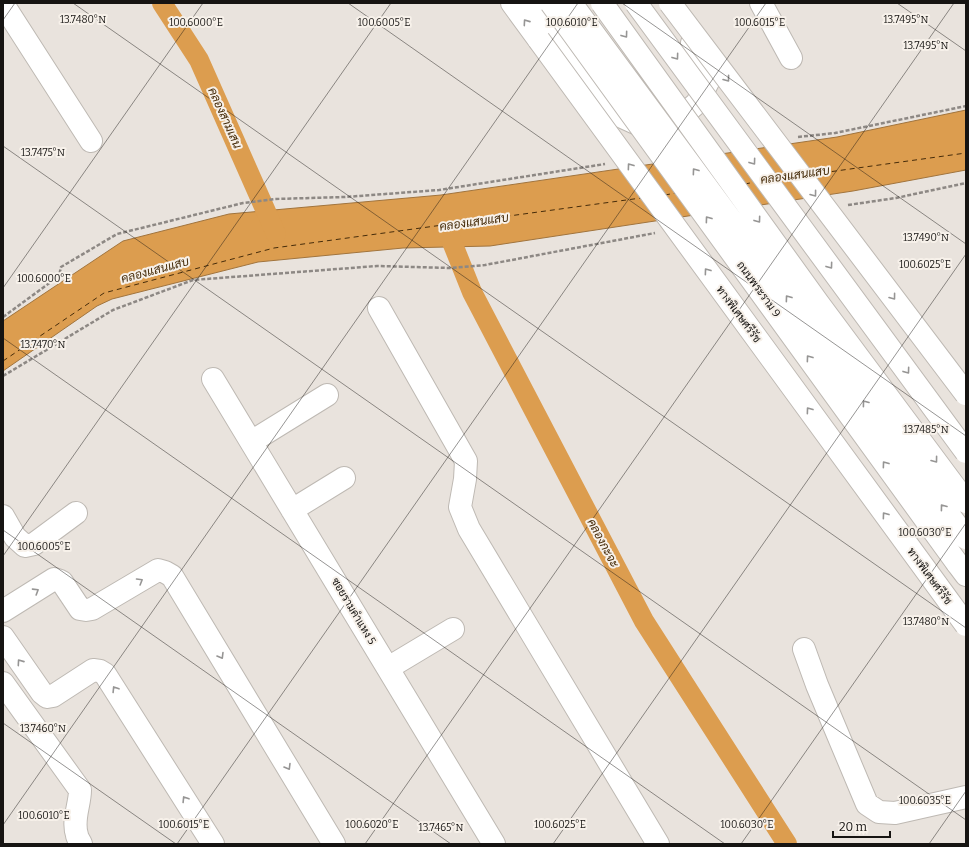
<svg xmlns="http://www.w3.org/2000/svg" width="969" height="847" font-family="Bitter,Sarabun,serif">
  <style>
    .water { fill: #dc9d4f; stroke: #a1743d }
    .lines { fill: none; stroke-linecap: round; stroke-linejoin: round }
    .canal { stroke: #dc9d4f; stroke-width: 20 }
    .ferry { stroke: #462c0a; stroke-width: 1; stroke-dasharray: 5 4; stroke-linecap: butt }
    .minor-casing { stroke: #beb9b3; stroke-width: 24 }
    .major-casing { stroke: #beb9b3; stroke-width: 24 }
    .highway-casing { stroke: #beb9b3; stroke-width: 24 }
    .path { stroke: #8d8884; stroke-width: 2.5; stroke-dasharray: 4 2; stroke-linecap: butt }
    .minor { stroke: #fff; stroke-width: 22 }
    .major { stroke: #fff; stroke-width: 22 }
    .highway { stroke: #fff; stroke-width: 22 }
    .major-bridge-casing { stroke: #beb9b3; stroke-width: 24; stroke-linecap: butt }
    .highway-bridge-casing { stroke: #beb9b3; stroke-width: 24; stroke-linecap: butt }
    .major-bridge { stroke: #fff; stroke-width: 22 }
    .highway-bridge { stroke: #fff; stroke-width: 22 }
    .oneway { stroke: #969594 }
    .ticks { fill: none; stroke: #161412; stroke-width: 1; stroke-opacity: 0.45 }
    .labels { text-anchor: middle; stroke-width: 4; stroke-linejoin: round; paint-order: stroke }
    .street-label { font-size: 11px; fill: #161412; stroke: #f7f1ea }
    .water-label { font-size: 12px; font-style: italic; fill: #462c0a; stroke: #f7f1ea }
    .ticks-label { font-size: 10px; text-anchor: middle; fill: #161412; stroke: #f7f1ea; stroke-width: 4; stroke-linejoin: round; paint-order: stroke }
  </style>
  <rect width="100%" height="100%" fill="#e9e3dd"/>
  <path class="water" d="M966 110V170L853 191 490 246 403 248 258 262 112 299 97 306 3 371V321L123 241 229 214 441 195 837 137Z"/>
  <g class="lines">
    <path class="canal" d="M162 3 199 60 276 234
      M446 227 472 292 644 621 787 844"/>
    <path class="ferry" d="M814 174 966 153
      M778 179 789 178
      M745 184 755 182
      M665 195 676 193
      M3 361 104 293 274 248 641 198"/>
    <g class="minor-casing">
      <path id="minor" d="M761 3 791 58
        M3 4 91 141
        M379 308 466 461 465 479 460 507 469 529 658 844
        M213 379 494 844
        M251 442 327 395
        M292 510 344 478
        M3 516 15 537 25 546 34 544 76 513
        M3 611 54 579 60 581 62 582 80 609 86 610 92 609 158 570 165 572 172 576 334 844
        M3 637 42 693 47 697 53 696 93 670 100 671 105 674 213 844
        M804 649 817 685 867 804 879 812 895 813 966 797
        M388 668 453 629
        M3 683 80 790C80 805 72 820 77 835 77 838 80 841 81 844"/>
    </g>
    <g class="major-casing">
      <path id="major" d="M535 3 618 115 651 130 675 122 697 103 709 80 703 59 692 43
        M957 563 966 575"/>
    </g>
    <g class="highway-casing">
      <path id="highway" d="M512 3 539 40"/>
    </g>
    <path class="path" d="M798 137 835 133 966 106
      M848 205 896 198 966 183
      M3 317 59 276 61 267 117 234 243 203 275 199 345 197 439 190 605 164
      M3 376 113 310 193 280 377 266 451 268 485 265 655 233"/>
    <use href="#minor" class="minor"/>
    <use href="#major" class="major"/>
    <use href="#highway" class="highway"/>
    <g class="major-bridge-casing">
      <path id="major-bridge" d="M551 3 957 563
        M571 3 966 538
        M602 3 818 303 966 502
        M636 3 966 452"/>
    </g>
    <g class="highway-bridge-casing">
      <path id="highway-bridge" d="M670 3 966 394
        M539 40 966 625"/>
    </g>
    <use href="#major-bridge" class="major-bridge"/>
    <use href="#highway-bridge" class="highway-bridge"/>
  </g>
  <defs><path id="oneway-chevron" d="M-2-3.5L2.5 0L-2 3.5" fill="none" stroke-width="1.6" stroke-linecap="round" stroke-linejoin="round"/></defs>
  <g class="oneway">
    <use href="#oneway-chevron" transform="translate(526 22) rotate(-125)"/>
    <use href="#oneway-chevron" transform="translate(625 35) rotate(54)"/>
    <use href="#oneway-chevron" transform="translate(676 57) rotate(54)"/>
    <use href="#oneway-chevron" transform="translate(727 79) rotate(53)"/>
    <use href="#oneway-chevron" transform="translate(753 162) rotate(54)"/>
    <use href="#oneway-chevron" transform="translate(630 166) rotate(-126)"/>
    <use href="#oneway-chevron" transform="translate(695 171) rotate(-126)"/>
    <use href="#oneway-chevron" transform="translate(814 194) rotate(53)"/>
    <use href="#oneway-chevron" transform="translate(708 219) rotate(-126)"/>
    <use href="#oneway-chevron" transform="translate(758 220) rotate(54)"/>
    <use href="#oneway-chevron" transform="translate(830 266) rotate(54)"/>
    <use href="#oneway-chevron" transform="translate(707 271) rotate(-126)"/>
    <use href="#oneway-chevron" transform="translate(893 297) rotate(53)"/>
    <use href="#oneway-chevron" transform="translate(788 298) rotate(-126)"/>
    <use href="#oneway-chevron" transform="translate(809 358) rotate(-126)"/>
    <use href="#oneway-chevron" transform="translate(907 371) rotate(54)"/>
    <use href="#oneway-chevron" transform="translate(865 403) rotate(-127)"/>
    <use href="#oneway-chevron" transform="translate(809 410) rotate(-126)"/>
    <use href="#oneway-chevron" transform="translate(935 460) rotate(53)"/>
    <use href="#oneway-chevron" transform="translate(885 464) rotate(-126)"/>
    <use href="#oneway-chevron" transform="translate(943 507) rotate(-127)"/>
    <use href="#oneway-chevron" transform="translate(885 515) rotate(-126)"/>
    <use href="#oneway-chevron" transform="translate(140 581) rotate(-31)"/>
    <use href="#oneway-chevron" transform="translate(36 591) rotate(-32)"/>
    <use href="#oneway-chevron" transform="translate(221 656) rotate(59)"/>
    <use href="#oneway-chevron" transform="translate(20 662) rotate(-125)"/>
    <use href="#oneway-chevron" transform="translate(115 689) rotate(-122)"/>
    <use href="#oneway-chevron" transform="translate(288 767) rotate(59)"/>
    <use href="#oneway-chevron" transform="translate(185 799) rotate(-122)"/>
  </g>
  <path class="ticks" d="M73 3 966 628M348 3 966 436M622 3 966 244M897 3 966 51M3 20 15 3M3 146 966 820M3 288 203 3M3 338 725 844M3 530 451 844M3 556 391 3M3 723 176 844M3 825 578 3M177 844 766 3M365 844 954 3M553 844 966 254M741 844 966 523M929 844 966 791"/>
  <g class="labels">
    <g class="street-label">
      <text transform="translate(759 289) rotate(54)" y="4">ถนนพระราม 9</text>
      <text transform="translate(739 314) rotate(54)" y="4">ทางพิเศษศรีรัช</text>
      <text transform="translate(930 576) rotate(54)" y="4">ทางพิเศษศรีรัช</text>
      <text transform="translate(354 611) rotate(59)" y="4">ซอยรามคำแหง 5</text>
    </g>
    <g class="water-label">
      <text transform="translate(225 118) rotate(66)" y="4">คลองสามเสน</text>
      <text transform="translate(795 175) rotate(-8)" y="4">คลองแสนแสบ</text>
      <text transform="translate(474 222) rotate(-8)" y="4">คลองแสนแสบ</text>
      <text transform="translate(155 270) rotate(-15)" y="4">คลองแสนแสบ</text>
      <text transform="translate(603 543) rotate(62)" y="4">คลองกะจะ</text>
    </g>
  </g>
  <g class="ticks-label">
    <text x="906" y="23">13.7495°N</text>
    <text x="83" y="23">13.7480°N</text>
    <text x="196" y="26">100.6000°E</text>
    <text x="384" y="26">100.6005°E</text>
    <text x="572" y="26">100.6010°E</text>
    <text x="760" y="26">100.6015°E</text>
    <text x="926" y="49">13.7495°N</text>
    <text x="43" y="156">13.7475°N</text>
    <text x="926" y="241">13.7490°N</text>
    <text x="925" y="268">100.6025°E</text>
    <text x="44" y="282">100.6000°E</text>
    <text x="43" y="348">13.7470°N</text>
    <text x="926" y="433">13.7485°N</text>
    <text x="925" y="536">100.6030°E</text>
    <text x="44" y="550">100.6005°E</text>
    <text x="926" y="625">13.7480°N</text>
    <text x="43" y="732">13.7460°N</text>
    <text x="925" y="804">100.6035°E</text>
    <text x="44" y="819">100.6010°E</text>
    <text x="184" y="828">100.6015°E</text>
    <text x="372" y="828">100.6020°E</text>
    <text x="560" y="828">100.6025°E</text>
    <text x="747" y="828">100.6030°E</text>
    <text x="441" y="831">13.7465°N</text>
  </g>
  <rect width="969" height="847" fill="none" stroke="#161412" stroke-width="8"/>
  <path d="M833 831v6h57v-6" fill="none" stroke="#161412" stroke-width="2"/>
  <text x="839" y="831" font-size="12" fill="#161412" stroke="#f7f1ea" stroke-width="3" paint-order="stroke">20 m</text>
</svg>
